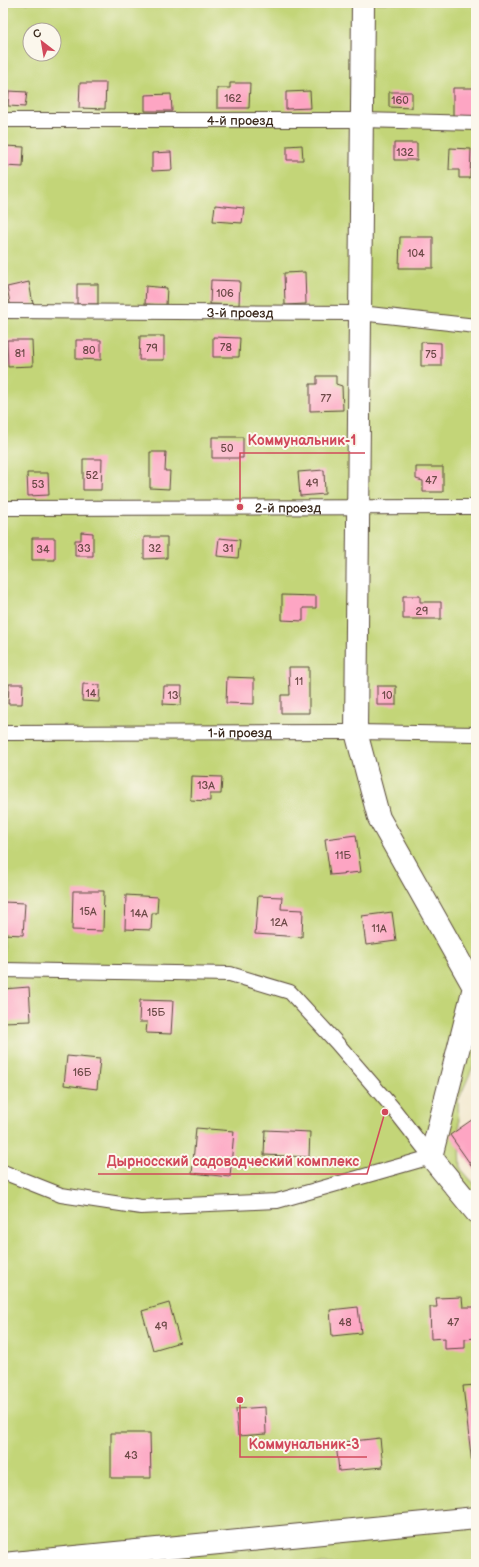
<svg xmlns="http://www.w3.org/2000/svg" width="479" height="1567" font-family="'Balsamiq Sans',sans-serif">
  <style>
    .green { fill: #c3d578; stroke: #7f804b; fill-rule: evenodd }
    .building { fill: #fda5c3 }
    .lines { fill: none; stroke-linecap: round; stroke-linejoin: round }
    .lane-casing { stroke: #574739; stroke-width: 16 }
    .street-casing { stroke: #574739; stroke-width: 24 }
    .lane { stroke: #fff; stroke-width: 14 }
    .street { stroke: #fff; stroke-width: 22 }
    .labels { text-anchor: middle; stroke-width: 4; stroke-linejoin: round; paint-order: stroke }
    .number-label { font-size: 11px; fill: #6c4947 }
    .street-label { font-size: 13px; fill: #3b2a1e; stroke: #fbf7ec }
    .leader { fill: none; stroke: #d1495b; stroke-width: 1.5 }
    .callout-dot { fill: #d1495b; stroke: #fbf7ec; stroke-width: 1.5 }
    .callout-label { font-size: 14px; text-anchor: middle; font-weight: bold; fill: #d1495b; stroke: #fbf7ec; stroke-width: 4; stroke-linejoin: round; paint-order: stroke }
  </style>
  <rect width="100%" height="100%" fill="#fbf7ec"/>
  <filter id="ink" filterUnits="userSpaceOnUse"><feTurbulence type="fractalNoise" baseFrequency=".025" numOctaves="2"/><feDisplacementMap in="SourceGraphic" scale="8" xChannelSelector="R" yChannelSelector="G"/><feConvolveMatrix kernelMatrix="1 2 1 2 8 2 1 2 1" color-interpolation-filters="sRGB"/></filter>
  <filter id="wash" filterUnits="userSpaceOnUse"><feTurbulence type="fractalNoise" baseFrequency=".012" numOctaves="4" result="noise"/><feDisplacementMap in="SourceGraphic" scale="16" xChannelSelector="R" yChannelSelector="G"/><feGaussianBlur stdDeviation="0.9" result="paint"/><feColorMatrix in="noise" values="0 0 0 0 0 0 0 0 0 0 0 0 0 0 0 0 0 1.4 0 .05"/><feComposite in="paint" operator="in"/></filter>
  <g filter="url(#wash)">
    <rect width="100%" height="100%" fill="#f4ebd4"/>
    <path class="green" d="M3 3H476V1060L458 1101 461 1169 476 1186V1561L463 1564H3ZM30 30H54V54H30Z"/>
    <g id="blocks">
      <path class="building" d="M80 83H106L105 109 79 108Z
        M230 83H250L249 108H217V88H230Z
        M453 88H476V117H453Z
        M9 91 27 92 25 107 8 106Z
        M310 91 311 108 286 109V92Z
        M389 92H412V108L389 107Z
        M171 94 172 111H145V95Z
        M394 143H417V160H394Z
        M302 145 303 160H287V146Z
        M5 146 24 147 23 167 4 166Z
        M450 148 471 149 470 178H459V170H449Z
        M171 152 172 170 152 171V153Z
        M215 205 244 208 242 223 213 221Z
        M400 237H433V268H399Z
        M305 272 306 304 285 305 284 273Z
        M211 280 240 281 239 305 210 304Z
        M29 282 33 304 11 309 7 287Z
        M77 284H98V304H77Z
        M146 286 167 288 166 305 145 304Z
        M140 336H164V360H139Z
        M213 337 240 338 239 357H213Z
        M7 340H32L33 366 8 367Z
        M76 340H101V360L76 359Z
        M421 342 441 343V366H421Z
        M317 376H336V384L342 386 343 410 310 411V384H317Z
        M212 437H243V458H212Z
        M150 452H166L165 471H170L169 489 150 488Z
        M83 459H102L101 490H83Z
        M416 467H443V492H423V481L416 479Z
        M324 470 325 494 300 496 298 472Z
        M27 473H48L49 495 28 496Z
        M81 532 93 533V556H75V540H81Z
        M144 537H167V558L144 559Z
        M32 538H55V560H32Z
        M219 538 240 540 238 558 217 556Z
        M282 595 316 596V608H303V621L282 620Z
        M403 596H420V602H441V619H403Z
        M289 667H309V713H281V695H290Z
        M227 677 254 678V704L226 703Z
        M9 684H23L22 704H8Z
        M83 684 100 685 99 702 82 701Z
        M164 686H182L181 705 163 704Z
        M377 686H396V705H377Z
        M191 776 222 777 221 794H210V801L190 800Z
        M356 835 361 872 330 875 325 839Z
        M73 891H104L103 931 72 930Z
        M126 895 158 897 157 913H152L151 930 125 929Z
        M258 896 282 897 281 909 303 910 302 937 255 934Z
        M3 902 25 903 23 935 3 934Z
        M392 912 396 941 366 945 362 916Z
        M29 987 31 1021 3 1022V989Z
        M140 1000 173 1001 171 1034 146 1033 147 1022H139Z
        M67 1056 100 1059 97 1089 64 1085Z
        M476 1117V1172L450 1135Z
        M196 1128 234 1131 230 1177 192 1173Z
        M265 1130 310 1132 309 1157 264 1155Z
        M462 1297 463 1307H476V1338L465 1339V1348L445 1349V1338L431 1339 430 1307H437L436 1298Z
        M169 1303 180 1342 153 1350 142 1311Z
        M358 1307 361 1333 332 1336 330 1310Z
        M476 1385V1473H473L463 1386Z
        M265 1407 266 1434 238 1436 236 1409Z
        M111 1433H150L151 1478H111Z
        M380 1438 383 1467 339 1471 336 1443Z"/>
    </g>
  </g>
  <g filter="url(#ink)">
    <use href="#blocks" fill-opacity="0" stroke="#574739" stroke-width="1"/>
    <g class="lines">
      <g class="lane-casing">
        <g id="lane">
          <path id="s1" d="M3 120H362L476 123"/>
          <path id="s2" d="M3 311 360 313 476 326"/>
          <path id="s3" d="M3 508 476 507"/>
          <path id="s4" d="M3 733 356 732 476 734"/>
          <path d="M3 970 230 974 290 992 336 1042 392 1107 431 1157 277 1201 141 1207 61 1195 3 1172"/>
        </g>
      </g>
      <g class="street-casing">
        <path id="street" d="M363 3 356 732 379 818 474 987 431 1157 476 1212
          M3 1564 476 1518"/>
      </g>
      <use href="#lane" class="lane"/>
      <use href="#street" class="street"/>
    </g>
  </g>
  <g class="labels">
    <g class="number-label">
      <text x="233" y="102">162</text>
      <text x="400" y="104">160</text>
      <text x="405" y="156">132</text>
      <text x="416" y="257">104</text>
      <text x="225" y="297">106</text>
      <text x="226" y="351">78</text>
      <text x="152" y="352">79</text>
      <text x="89" y="354">80</text>
      <text x="20" y="357">81</text>
      <text x="431" y="358">75</text>
      <text x="326" y="402">77</text>
      <text x="227" y="452">50</text>
      <text x="92" y="479">52</text>
      <text x="431" y="484">47</text>
      <text x="312" y="487">49</text>
      <text x="38" y="488">53</text>
      <text x="84" y="552">33</text>
      <text x="155" y="552">32</text>
      <text x="228" y="552">31</text>
      <text x="43" y="553">34</text>
      <text x="422" y="615">29</text>
      <text x="299" y="685">11</text>
      <text x="91" y="697">14</text>
      <text x="173" y="699">13</text>
      <text x="387" y="699">10</text>
      <text x="206" y="789">13А</text>
      <text x="343" y="859">11Б</text>
      <text x="88" y="915">15А</text>
      <text x="139" y="917">14А</text>
      <text x="279" y="926">12А</text>
      <text x="379" y="932">11А</text>
      <text x="156" y="1016">15Б</text>
      <text x="82" y="1076">16Б</text>
      <text x="345" y="1326">48</text>
      <text x="453" y="1326">47</text>
      <text x="161" y="1330">49</text>
      <text x="131" y="1459">43</text>
    </g>
    <g class="street-label">
      <text dy="5" stroke="none"><textPath href="#s1" startOffset="237">4-й проезд</textPath></text>
      <text dy="5" stroke="none"><textPath href="#s2" startOffset="237">3-й проезд</textPath></text>
      <text dy="5" stroke="none"><textPath href="#s3" startOffset="285">2-й проезд</textPath></text>
      <text dy="5" stroke="none"><textPath href="#s4" startOffset="237">1-й проезд</textPath></text>
    </g>
  </g>
  <path class="leader" d="M240 507L240 453H365M385 1112L367 1174H98M240 1400L240 1457H367"/>
  <g class="callout-dot">
    <circle cx="240" cy="507" r="4"/>
    <circle cx="385" cy="1112" r="4"/>
    <circle cx="240" cy="1400" r="4"/>
  </g>
  <g class="callout-label">
    <text x="302" y="445">Коммунальник-1</text>
    <text x="233" y="1166">Дырносский садоводческий комплекс</text>
    <text x="304" y="1449">Коммунальник-3</text>
  </g>
  <rect width="479" height="1567" fill="none" stroke="#fbf7ec" stroke-width="16"/>
  <g transform="translate(42 42) rotate(329)"><circle r="19" fill="#fbf7ec" stroke="#aea59a"/>
  <path d="M0-3L7 15L0 10L-7 15Z" fill="#d1495b"/>
  <text y="-6" font-size="11" font-weight="bold" text-anchor="middle" fill="#3b2a1e">С</text>
  </g>
</svg>
